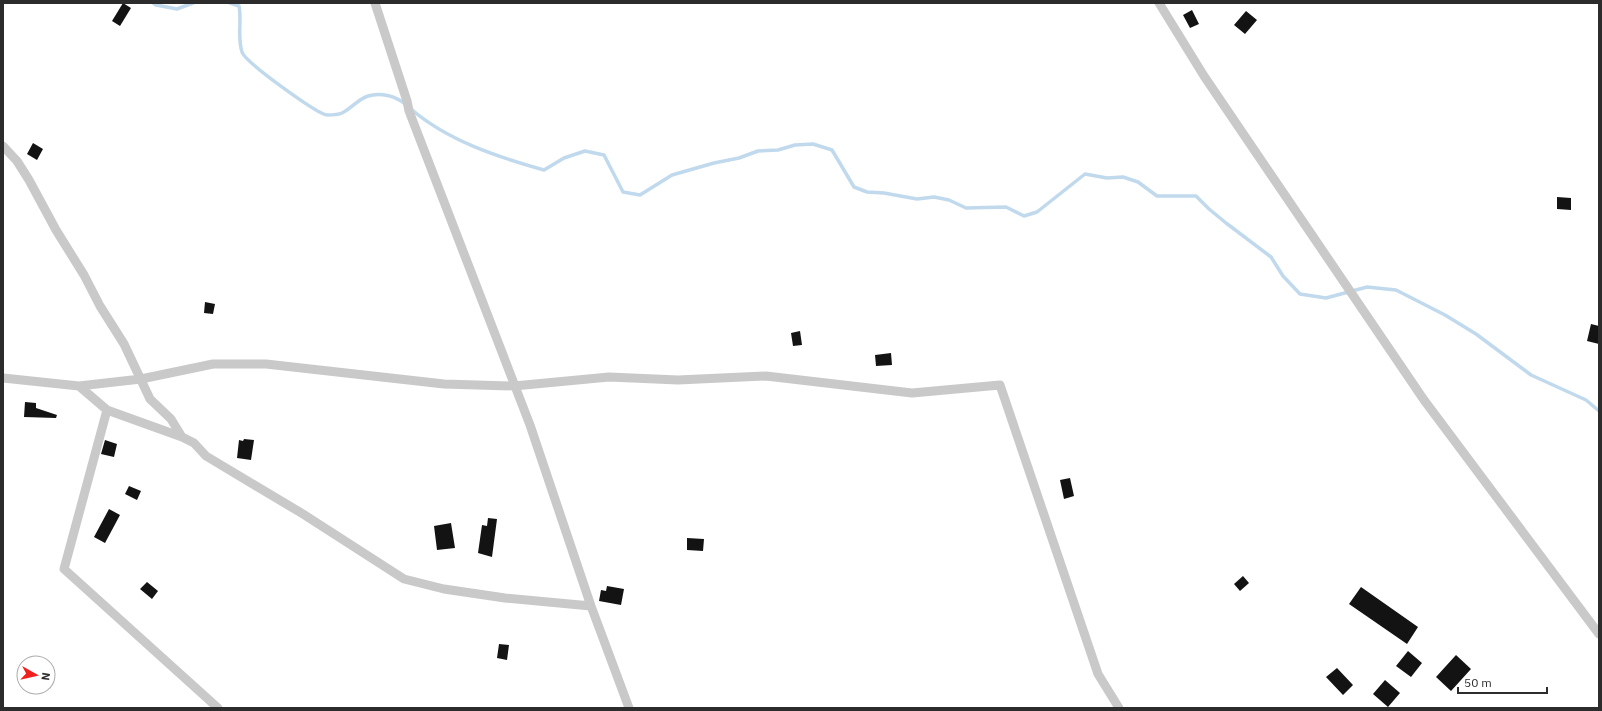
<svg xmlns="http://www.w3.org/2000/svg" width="1602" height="711" font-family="'IBM Plex Sans',sans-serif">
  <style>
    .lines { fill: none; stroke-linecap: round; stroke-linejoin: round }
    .stream { stroke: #c1d9ed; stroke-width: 3.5 }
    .building { fill: #131313 }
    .minor { stroke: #c9c9c9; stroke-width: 9 }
  </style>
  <rect width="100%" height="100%" fill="#fff"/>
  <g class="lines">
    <path class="stream" d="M153 3 156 5 177 9 193 3
      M230 3 239 6C242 21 237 37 242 52 245 62 317 114 327 115 332 115 338 115 342 113 351 109 358 99 368 96 380 92 396 96 405 104
      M411 109C448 141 498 157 544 170L564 158 585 151 604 155 623 192 640 195 672 175 714 163 739 158 758 151 778 150 795 145 813 144 832 150 854 187 867 192 884 193 917 199 934 197 949 200 966 208 1006 207 1024 216 1037 212 1085 174 1107 178 1123 177 1138 182 1157 196H1196L1209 209 1226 223 1271 257 1283 276 1300 294 1326 298 1367 287 1396 290 1445 315 1476 334 1531 375 1586 400 1599 411"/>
  </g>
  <path class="building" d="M123 3 131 8 120 26 112 21Z
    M1192 10 1199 24 1190 28 1183 15Z
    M1246 11 1257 20 1245 34 1234 25Z
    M33 143 43 149 37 160 27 154Z
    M1557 197 1571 198V210L1557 209Z
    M205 302 215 304 213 314 204 313Z
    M1591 324 1599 326V344L1587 341Z
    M800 331 802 345 793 346 791 333Z
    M891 353 892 365 876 366 875 355Z
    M25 402 36 403V408L57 415 56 418 24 417Z
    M244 439 254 440 251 460 237 458 239 440 243 441Z
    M105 440 117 444 114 457 101 454Z
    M1070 478 1074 496 1064 499 1060 480Z
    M129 486 141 491 137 500 125 494Z
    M109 509 120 515 105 543 94 537Z
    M488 518 497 519 492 557 478 553 482 525 487 526Z
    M451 523 455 548 437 550 434 526Z
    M687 538 704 539 703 551 687 550Z
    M1243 576 1249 583 1240 591 1234 584Z
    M147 582 158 591 152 599 140 589Z
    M607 586 624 589 621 605 599 601 601 590 606 591Z
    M1361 587 1418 627 1407 644 1349 604Z
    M499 644 509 645 507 660 497 658Z
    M1408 651 1422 663 1411 677 1396 666Z
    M1456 655 1471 669 1451 691 1436 677Z
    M1337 668 1353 685 1343 695 1326 677Z
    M1385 680 1400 693 1388 707 1373 694Z"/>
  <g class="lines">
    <path class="minor" d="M375 3 407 101 409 111 530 425 591 606 629 708
      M1159 3 1204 76 1424 400 1599 634
      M3 146 17 161 29 180 56 230 84 275 100 306 124 344 150 399 171 419 182 437 194 443 206 456 303 514 404 579 444 589 505 598 591 606
      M3 378 79 386 141 379 213 364H266L444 384 514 386 609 377 678 380 766 376 912 393 1000 385 1098 674 1119 708
      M79 386 107 410 182 437
      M107 410 64 569 218 708"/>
  </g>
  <rect width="1602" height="711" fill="none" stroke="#2c2c2c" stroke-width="8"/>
  <g transform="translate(36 675) rotate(98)"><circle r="19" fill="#ffffff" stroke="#ababab"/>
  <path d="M0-3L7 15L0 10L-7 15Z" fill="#f21f1f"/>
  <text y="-6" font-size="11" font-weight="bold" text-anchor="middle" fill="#2c2c2c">N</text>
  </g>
  <path d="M1458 687v6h89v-6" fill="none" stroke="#2c2c2c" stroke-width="2"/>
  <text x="1464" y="687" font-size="12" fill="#2c2c2c" stroke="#ffffff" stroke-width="3" paint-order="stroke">50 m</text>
</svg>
